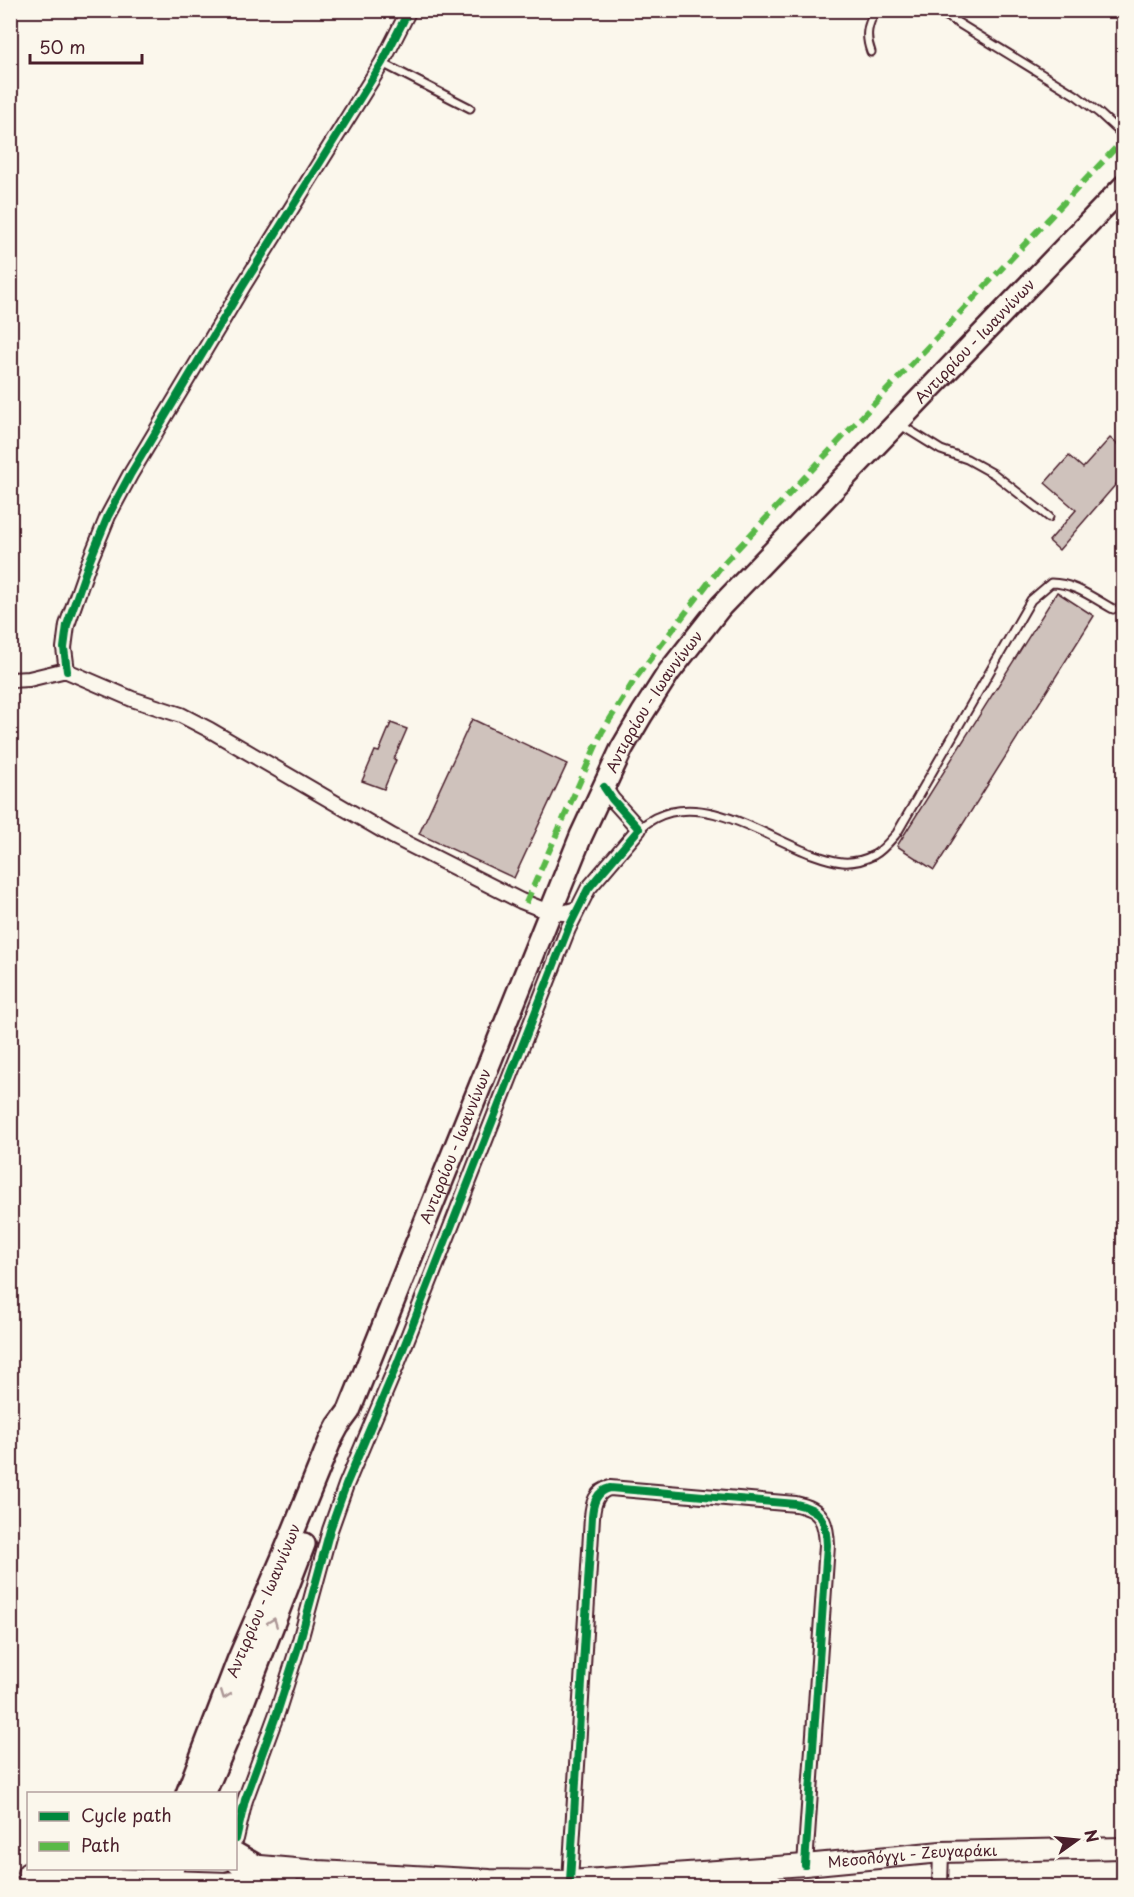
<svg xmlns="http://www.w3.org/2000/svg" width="1134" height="1897" font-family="'Playpen Sans',sans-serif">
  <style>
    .building { fill: #cfc2bc; stroke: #4a1f2b; stroke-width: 1.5 }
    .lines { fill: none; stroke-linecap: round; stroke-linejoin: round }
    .lane-casing { stroke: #4a1f2b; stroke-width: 11 }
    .street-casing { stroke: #4a1f2b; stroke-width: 18 }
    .secondary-casing { stroke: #4a1f2b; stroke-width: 24 }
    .primary-casing { stroke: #4a1f2b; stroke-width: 26 }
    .lane { stroke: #fbf7ec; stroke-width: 7 }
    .street { stroke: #fbf7ec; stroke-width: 14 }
    .secondary { stroke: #fbf7ec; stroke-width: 20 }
    .primary { stroke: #fbf7ec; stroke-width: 21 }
    .quiet { stroke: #58b947; stroke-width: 6; stroke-dasharray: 12 6; stroke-linecap: butt }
    .cycleway-casing { stroke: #fbf7ec; stroke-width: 11 }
    .cycleway { stroke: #00873e; stroke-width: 8 }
    .oneway { stroke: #ab9695 }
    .labels { text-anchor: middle; stroke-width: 4.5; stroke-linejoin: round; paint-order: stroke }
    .street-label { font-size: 15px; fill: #4a1f2b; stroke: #fbf7ec }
  </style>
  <rect width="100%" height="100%" fill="#fbf7ec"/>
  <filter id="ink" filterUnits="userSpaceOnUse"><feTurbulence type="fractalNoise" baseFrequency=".0167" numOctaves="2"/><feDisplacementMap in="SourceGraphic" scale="12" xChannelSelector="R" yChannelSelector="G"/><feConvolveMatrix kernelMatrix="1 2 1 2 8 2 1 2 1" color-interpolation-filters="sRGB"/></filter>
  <g filter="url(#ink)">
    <path class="building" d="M1110 438 1124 450V475L1059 550 1049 541 1076 510 1045 483 1069 456 1083 468Z
      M1057 592 1094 616 934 870 897 846Z
      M472 719 567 764 514 878 419 834Z
      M391 723 407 729 394 759 396 760 384 789 362 781 375 751 379 752Z"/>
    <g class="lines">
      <g class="lane-casing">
        <path id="lane" d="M937 10 1077 96 1099 113 1124 136
          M871 52C865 36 867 25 876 10
          M382 63 470 108
          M899 424 941 450 967 459 994 474 1049 517
          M639 829C644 825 649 821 655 818 705 792 765 837 812 854 834 862 851 867 874 855 883 850 890 841 897 833L1031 600 1051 583C1074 583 1093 598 1113 609"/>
      </g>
      <g class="street-casing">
        <path id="street" d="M67 671 64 648 67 625 88 565 108 516 130 475 243 286 382 63 409 10
          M10 680 29 679 62 671H67L132 699 181 715 210 730 392 836 521 901 549 912 563 913 577 909
          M236 1839 245 1800 277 1713 299 1644 330 1530 346 1485 398 1362 568 929 588 889 639 829 612 799 604 787
          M570 1881 592 1517C593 1504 596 1491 610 1488L796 1504C821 1509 826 1520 827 1545L805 1865
          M940 1886 941 1852"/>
      </g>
      <g class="secondary-casing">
        <g id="secondary">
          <path id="s1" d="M238 1864 318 1871 490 1880 570 1881 805 1865 941 1852 1124 1848"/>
          <path d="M28 1873 78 1878 229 1883 288 1875"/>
        </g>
      </g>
      <g class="primary-casing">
        <g id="primary">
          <path id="s2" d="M187 1794 238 1661 282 1559 330 1441 338 1426 349 1411 581 836 622 748 642 714 669 672 721 606 897 423 1124 186"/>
          <path d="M204 1794 239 1713 304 1544"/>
          <path d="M236 1854 255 1865"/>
          <path d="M78 1878 97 1886"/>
          <path d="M147 1886 155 1868"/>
          <path d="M165 1886 173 1868"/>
          <path d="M222 1886 229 1883"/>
        </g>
      </g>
      <use href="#lane" class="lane"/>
      <use href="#street" class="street"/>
      <use href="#secondary" class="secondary"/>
      <use href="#primary" class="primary"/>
      <path class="quiet" d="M526 903 602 732 635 679 722 565 1124 139"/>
      <g class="cycleway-casing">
        <path id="cycleway" d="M67 671 64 648 67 625 88 565 108 516 130 475 243 286 382 63 409 10
          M236 1839 245 1800 277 1713 299 1644 330 1530 346 1485 398 1362 568 929 588 889 639 829 612 799 604 787
          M570 1881 592 1517C593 1504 596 1491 610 1488L796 1504C821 1509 826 1520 827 1545L805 1865"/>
      </g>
      <use href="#cycleway" class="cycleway"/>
    </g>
    <defs><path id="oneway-chevron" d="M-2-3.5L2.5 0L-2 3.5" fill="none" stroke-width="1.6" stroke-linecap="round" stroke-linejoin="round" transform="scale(1.5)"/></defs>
    <g class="oneway">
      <use href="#oneway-chevron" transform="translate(273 1622) rotate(-69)"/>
      <use href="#oneway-chevron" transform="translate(225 1695) rotate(111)"/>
    </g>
  </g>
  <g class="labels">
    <g class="street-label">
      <text dy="5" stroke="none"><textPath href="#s2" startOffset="1674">Αντιρρίου - Ιωαννίνων</textPath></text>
      <text dy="5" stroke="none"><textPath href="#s2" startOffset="1190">Αντιρρίου - Ιωαννίνων</textPath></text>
      <text dy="5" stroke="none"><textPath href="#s2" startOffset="702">Αντιρρίου - Ιωαννίνων</textPath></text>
      <text dy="5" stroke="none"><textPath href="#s2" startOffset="208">Αντιρρίου - Ιωαννίνων</textPath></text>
      <text dy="5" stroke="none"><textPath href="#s1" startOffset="676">Μεσολόγγι - Ζευγαράκι</textPath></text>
    </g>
  </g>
  <rect width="1134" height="1897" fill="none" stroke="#fbf7ec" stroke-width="36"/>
  <rect x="18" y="18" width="1098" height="1861" fill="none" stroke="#4a1f2b" stroke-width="2" filter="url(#ink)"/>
  <rect x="27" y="1792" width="210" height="78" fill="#fbf7ec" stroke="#b4a19f" stroke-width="1.5"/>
  <rect x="39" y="1812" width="30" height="9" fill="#00873e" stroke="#b4a19f" stroke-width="1.5"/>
  <text x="81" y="1822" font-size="18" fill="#4a1f2b">Cycle path</text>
  <rect x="39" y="1842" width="30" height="9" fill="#58b947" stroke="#b4a19f" stroke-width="1.5"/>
  <text x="81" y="1852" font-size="18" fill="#4a1f2b">Path</text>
  <g transform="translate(1077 1840) rotate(75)" stroke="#fbf7ec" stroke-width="4.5" paint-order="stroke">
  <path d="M0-4.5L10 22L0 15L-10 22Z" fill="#4a1f2b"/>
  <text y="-9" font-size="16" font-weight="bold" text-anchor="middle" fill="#4a1f2b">N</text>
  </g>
  <path d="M30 54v9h112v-9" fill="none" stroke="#4a1f2b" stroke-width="3"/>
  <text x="39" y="54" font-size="18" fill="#4a1f2b" stroke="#fbf7ec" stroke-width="4.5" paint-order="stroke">50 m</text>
</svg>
